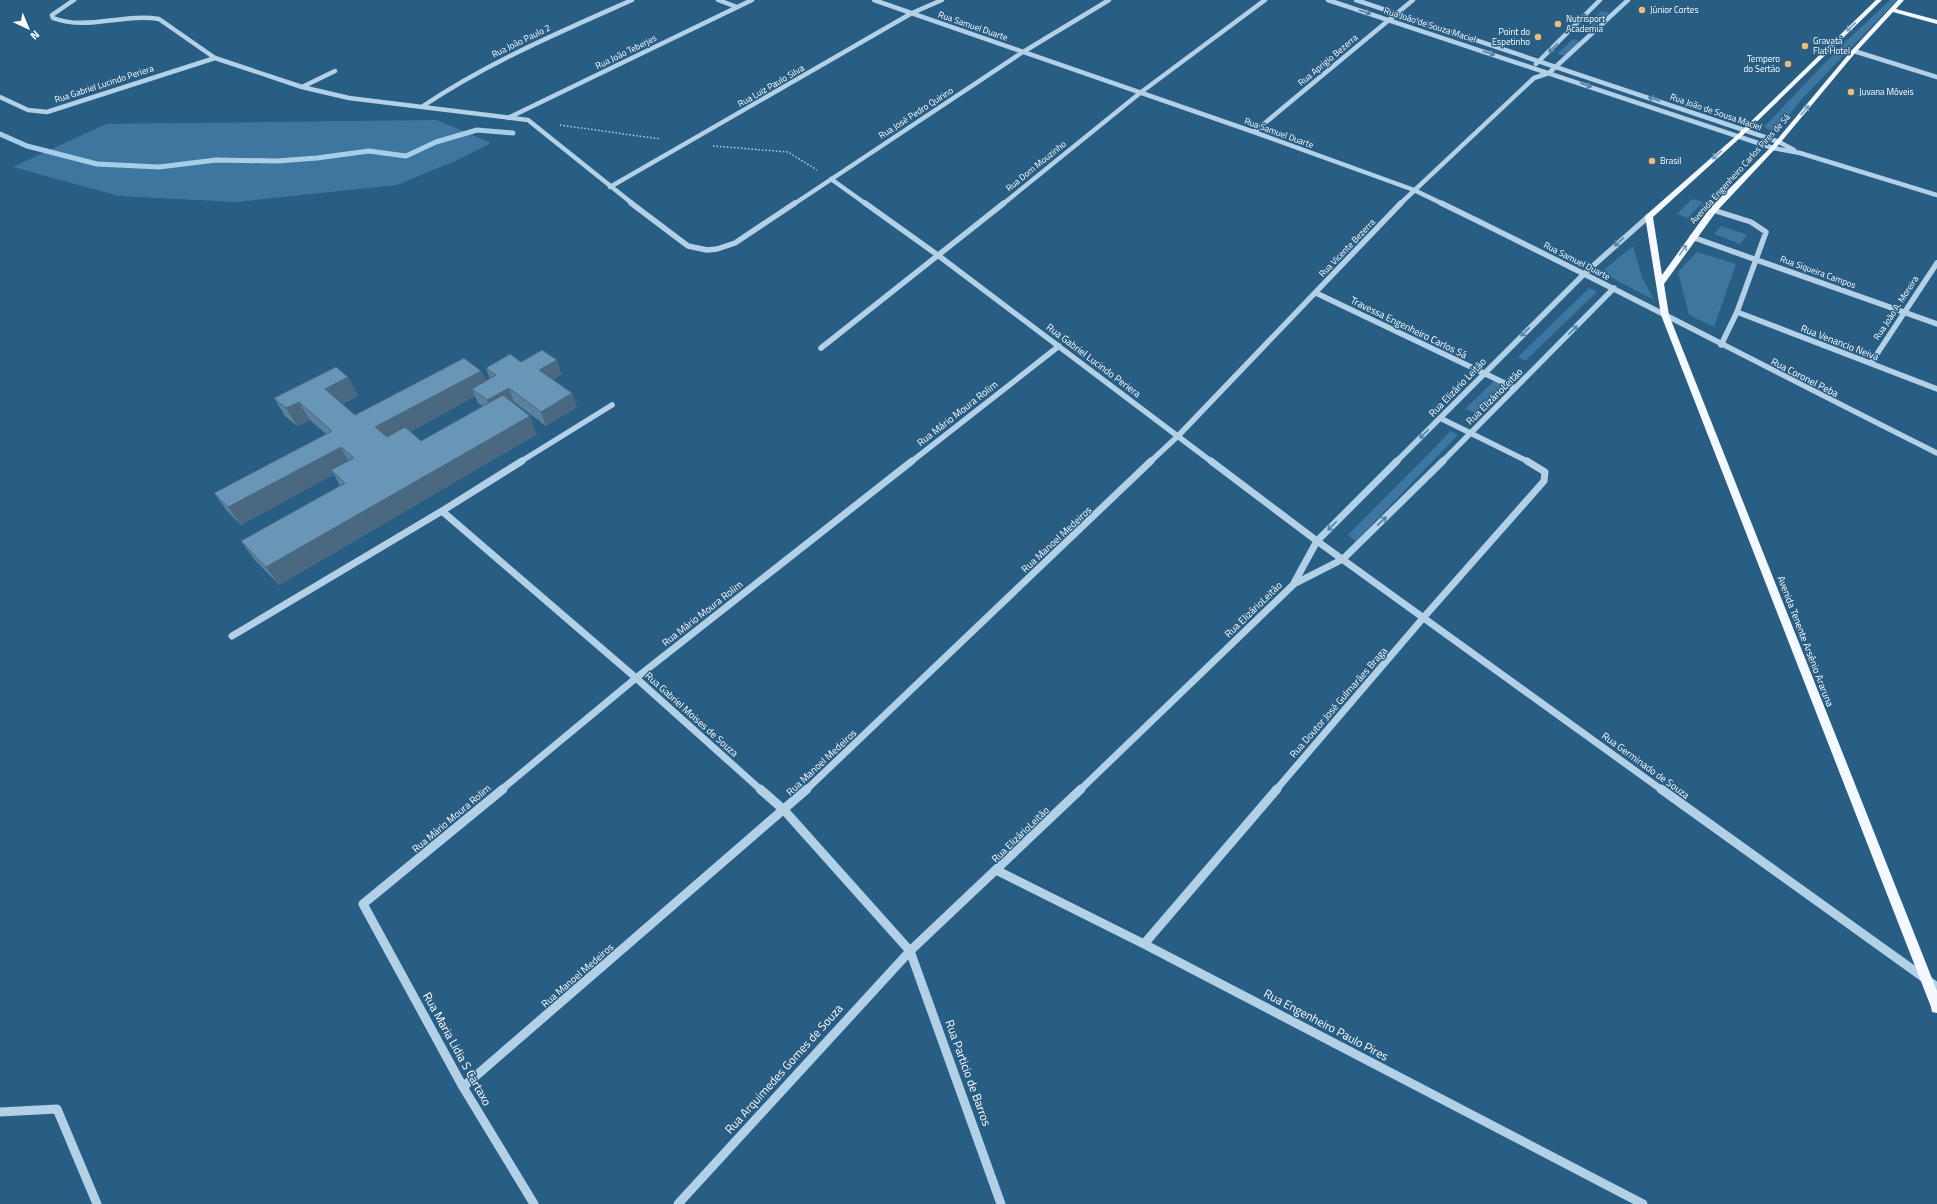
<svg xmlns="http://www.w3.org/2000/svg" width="1937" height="1204" font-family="'Titillium Web',sans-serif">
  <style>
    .green { fill: #3d77a0 }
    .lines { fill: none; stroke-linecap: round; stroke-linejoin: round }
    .stream { stroke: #a7cee7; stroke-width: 5 }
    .path { stroke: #b2d1e7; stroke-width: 1.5; stroke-dasharray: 1.5 2; stroke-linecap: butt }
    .minor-far3 { stroke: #b2d1e7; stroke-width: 4.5 }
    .minor-far2 { stroke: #b2d1e7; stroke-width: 5.5 }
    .minor-far1 { stroke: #b2d1e7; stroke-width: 7 }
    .minor { stroke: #b2d1e7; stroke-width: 9 }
    .major { fill: #f3f9fe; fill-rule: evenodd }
    .wall { fill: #5a819d; fill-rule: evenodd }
    .shaded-wall { fill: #4a6980 }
    .building { fill: #6996b7; stroke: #4a6980 }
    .oneway { stroke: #5180a2 }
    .oneway2 { stroke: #799bb5 }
    .poi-dot { fill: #eebc78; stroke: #285d84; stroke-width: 1.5 }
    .labels { text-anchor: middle; stroke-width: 3; stroke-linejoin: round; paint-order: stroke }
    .far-poi-label { font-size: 9px; fill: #fff; stroke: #285d84; text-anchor: start }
    .far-street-label { font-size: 9px; fill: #fff; stroke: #285d84 }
    .street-label { font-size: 10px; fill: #fff; stroke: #285d84 }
    .near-street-label { font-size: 12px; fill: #fff; stroke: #285d84 }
  </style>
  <rect width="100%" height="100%" fill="#285d84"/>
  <path class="green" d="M1890 0H1897L1800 101 1777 131 1769 130 1764 127 1842 45Z
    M1601 11 1609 13 1593 31 1585 29Z
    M1575 39 1581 42 1566 55H1559L1558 53 1572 40Z
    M437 120 491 143 455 161 397 185 236 202 119 196 13 167 106 124Z
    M1692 199 1703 202 1688 218 1677 214Z
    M1721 226 1747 235 1740 244 1714 234Z
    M1633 246 1642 277 1654 300 1601 272Z
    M1697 252 1736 264 1714 327 1689 315 1678 272Z
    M1589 288 1597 292 1525 361 1518 357Z
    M1494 381 1503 385 1475 413 1465 409Z
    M1451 431 1458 435 1356 541 1348 535Z"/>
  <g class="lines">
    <path class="stream" d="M0 134 27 146 97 164 159 167 216 160 277 161 317 158 369 151 406 156 436 142 477 130 513 133"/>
    <path class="path" d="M560 125 660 139
      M713 146 788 152 817 170"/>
    <path class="minor-far3" d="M74 0 52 15 53 18C87 31 124 13 159 19L215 58
      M718 0 737 7
      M874 0 1254 132 1414 190 1443 204
      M1328 0 1773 148 1800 153 1937 195
      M1356 0 1744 130 1779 142 1794 150
      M1854 51 1937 77
      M1536 64 1600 0
      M302 87 335 71
      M0 97 28 110 47 112 215 58 302 87 349 98 528 120 633 204
      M423 106C489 62 560 32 632 0
      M508 118 752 0
      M1254 132 1413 0
      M831 179 866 204
      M610 187 912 13 942 0
      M794 204 1023 52 1109 0
      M1003 204 1140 93 1265 0
      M1400 204 1534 78 1549 73 1628 0"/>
    <path class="minor-far2" d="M631 203 688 246 707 250 717 249 735 243 795 203
      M865 203 939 256 1212 462
      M1441 203C1608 284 1771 370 1937 453
      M1713 210 1751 222 1766 232 1737 312 1721 345
      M1692 237 1937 324
      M1316 293 1515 388
      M1737 312 1937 389
      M821 348 1004 203
      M1871 363 1937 263
      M1440 418 1529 462
      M520 462 612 405
      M911 462 1059 346
      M1150 462 1178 436 1401 203
      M1396 462 1585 273 1649 216
      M1442 462 1614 288"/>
    <path class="minor-far1" d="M1211 461 1317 541 1662 790
      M442 511 636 678 761 790
      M1294 583 1317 541 1397 461
      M232 636 442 511 522 461
      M501 790 636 678 912 461
      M806 790 1151 461
      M1080 790 1294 584 1343 559 1443 461
      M1276 790 1424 617 1544 481 1545 472 1527 461"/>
    <path class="minor" d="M503 789 363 904 463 1087 534 1204
      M760 789 784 810 910 951 1001 1204
      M1661 789 1937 987
      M996 870 1144 944 1643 1204
      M1144 944 1277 789
      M463 1087 807 789
      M0 1112 57 1109 97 1204
      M678 1204 910 951 1081 789"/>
    <path class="major" d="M1876 0H1882L1740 138 1653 217 1662 275 1710 208 1771 147 1852 50 1898 0H1904L1896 9 1937 20V24L1893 12 1856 52 1775 149 1716 212 1664 284 1669 315 1937 991V1013L1932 1012 1931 1007 1661 315 1645 216 1736 136Z"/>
  </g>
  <path class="wall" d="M521 362 562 374 553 379 577 407 546 426 514 402 513 403 537 434 279 585 254 559 241 541 340 486 334 474 241 525 227 511 214 493 326 434 310 420 297 426 285 416 274 398 348 377 358 396 342 404 355 415 481 371 486 381 490 379 486 368ZM475 396 478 403 483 406 421 441 410 432Z"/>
  <path class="shaded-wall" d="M557 360 562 374 544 384 539 370Z
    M481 371 489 389H472L475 396 385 446 375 427Z
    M348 377 358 396 335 407 325 389Z
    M509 388 514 402 493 414 487 400Z
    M572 393 577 407 546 426 541 412Z
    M299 402 310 420 297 426 286 408Z
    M530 416 537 434 279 585 266 567Z
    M341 447 351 465 331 470 334 474 241 525 228 507Z"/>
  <path class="building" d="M542 350 557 360 539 370 572 393 541 412 509 388 487 400 472 389 496 375 486 368 510 354 521 362Z
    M464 358 481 371 375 427 387 437 405 427 421 441 503 395 530 416 266 567 241 541 345 483 331 470 354 458 341 447 228 507 214 493 332 431 299 402 286 408 274 398 336 367 348 377 325 389 355 415Z"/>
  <defs><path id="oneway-shaft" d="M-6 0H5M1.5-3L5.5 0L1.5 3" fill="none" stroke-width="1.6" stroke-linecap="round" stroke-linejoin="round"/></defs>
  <g class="oneway">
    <use href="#oneway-shaft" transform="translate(1365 12) rotate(18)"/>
    <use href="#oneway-shaft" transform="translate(1553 48) rotate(135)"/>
    <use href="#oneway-shaft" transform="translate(1489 53) rotate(18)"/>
    <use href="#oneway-shaft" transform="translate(1586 85) rotate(19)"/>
    <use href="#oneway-shaft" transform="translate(1654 99) rotate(-161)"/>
    <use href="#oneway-shaft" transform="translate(1619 242) rotate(138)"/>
    <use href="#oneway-shaft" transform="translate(1573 330) rotate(-45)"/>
    <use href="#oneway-shaft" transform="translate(1525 332) rotate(136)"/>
    <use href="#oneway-shaft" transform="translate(1424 434) rotate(135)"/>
    <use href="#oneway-shaft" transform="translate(1382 521) rotate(-44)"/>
    <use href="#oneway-shaft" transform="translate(1332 526) rotate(135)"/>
  </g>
  <g class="oneway2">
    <use href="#oneway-shaft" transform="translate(1851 27) rotate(136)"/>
    <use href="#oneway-shaft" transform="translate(1805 110) rotate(-50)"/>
    <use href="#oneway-shaft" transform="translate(1717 155) rotate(138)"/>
    <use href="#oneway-shaft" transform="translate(1683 250) rotate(-55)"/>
  </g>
  <g class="poi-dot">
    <circle cx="1642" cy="10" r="4"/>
    <circle cx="1558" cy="24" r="4"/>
    <circle cx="1538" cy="37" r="4"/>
    <circle cx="1805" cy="46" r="4"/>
    <circle cx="1788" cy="64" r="4"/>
    <circle cx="1851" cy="92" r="4"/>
    <circle cx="1652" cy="161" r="4"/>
  </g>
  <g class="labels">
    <g class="far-poi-label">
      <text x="1650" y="13">Júnior Cortes</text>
      <text x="1566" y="22">Nutrisport<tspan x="1566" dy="10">Academia</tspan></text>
      <text x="1530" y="35" text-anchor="end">Point do<tspan x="1530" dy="10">Espetinho</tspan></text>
      <text x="1813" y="44">Gravatá<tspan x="1813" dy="10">Flat Hotel</tspan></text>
      <text x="1780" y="62" text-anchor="end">Tempero<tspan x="1780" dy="10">do Sertão</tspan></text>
      <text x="1859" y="95">Juvana Móveis</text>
      <text x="1660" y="164">Brasil</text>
    </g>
    <g class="far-street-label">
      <text transform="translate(1430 25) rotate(18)" y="3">Rua João de Souza Maciel</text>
      <text transform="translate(973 26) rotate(19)" y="3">Rua Samuel Duarte</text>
      <text transform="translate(521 41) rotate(-26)" y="3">Rua João Paulo 2</text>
      <text transform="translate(626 52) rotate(-26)" y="3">Rua João Teberjes</text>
      <text transform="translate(1328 60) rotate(-40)" y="3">Rua Aprigio Bezerra</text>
      <text transform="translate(104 84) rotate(-18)" y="3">Rua Gabriel Lucindo Periera</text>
      <text transform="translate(771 86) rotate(-30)" y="3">Rua Luiz Paulo Silva</text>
      <text transform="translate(1716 112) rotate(19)" y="3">Rua João de Sousa Maciel</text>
      <text transform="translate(916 113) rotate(-33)" y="3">Rua José Pedro Quirino</text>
      <text transform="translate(1279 133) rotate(20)" y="3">Rua Samuel Duarte</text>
      <text transform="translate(1036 166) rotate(-39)" y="3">Rua Dom Mouzinho</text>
      <text transform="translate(1740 169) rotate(-48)" y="3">Avenida Engenheiro Carlos Pires de Sá</text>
      <text transform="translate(1347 248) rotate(-46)" y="3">Rua Vicente Bezerra</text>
      <text transform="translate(1577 261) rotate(27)" y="3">Rua Samuel Duarte</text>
      <text transform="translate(1818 272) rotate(20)" y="3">Rua Siqueira Campos</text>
      <text transform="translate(1896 308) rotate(-57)" y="3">Rua João A. Moreira</text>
    </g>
    <g class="street-label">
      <text transform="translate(1409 327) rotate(26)" y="4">Travessa Engenheiro Carlos Sá</text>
      <text transform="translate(1840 342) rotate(21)" y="4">Rua Venancio Neiva</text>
      <text transform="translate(1094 360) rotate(37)" y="4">Rua Gabriel Lucindo Periera</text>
      <text transform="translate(1805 377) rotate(27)" y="4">Rua Coronel Peba</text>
      <text transform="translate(1457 387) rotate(-46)" y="4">Rua Elizário Leitão</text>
      <text transform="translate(1494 396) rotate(-45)" y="4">Rua ElizárioLeitão</text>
      <text transform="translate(957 413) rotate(-38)" y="4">Rua Mário Moura Rolim</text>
      <text transform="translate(1056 539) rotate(-43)" y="4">Rua Manoel Medeiros</text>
      <text transform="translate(1253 609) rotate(-44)" y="4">Rua ElizárioLeitão</text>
      <text transform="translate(702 613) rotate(-38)" y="4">Rua Mário Moura Rolim</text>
      <text transform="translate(1806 641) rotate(69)" y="4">Avenida Tenente Arsênio Araruna</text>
      <text transform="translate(1338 702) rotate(-49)" y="4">Rua Doutor José Gulmarães Braga</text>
      <text transform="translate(692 714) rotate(42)" y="4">Rua Gabriel Moises de Souza</text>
      <text transform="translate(821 762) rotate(-43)" y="4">Rua Manoel Medeiros</text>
      <text transform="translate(1646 765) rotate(36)" y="4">Rua Germinado de Souza</text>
      <text transform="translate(451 818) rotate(-40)" y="4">Rua Mário Moura Rolim</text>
      <text transform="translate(1020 834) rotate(-44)" y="4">Rua ElizárioLeitão</text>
      <text transform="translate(577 975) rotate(-41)" y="4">Rua Manoel Medeiros</text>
    </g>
    <g class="near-street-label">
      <text transform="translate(1326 1025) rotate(28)" y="4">Rua Engenheiro Paulo Pires</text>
      <text transform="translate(457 1049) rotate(61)" y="4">Rua Maria Lidia S Cartaxo</text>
      <text transform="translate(784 1069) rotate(-48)" y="4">Rua Arquimedes Gomes de Souza</text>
      <text transform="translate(968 1073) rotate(70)" y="4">Rua Particio de Barros</text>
    </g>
  </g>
  <g transform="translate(28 28) rotate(136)" stroke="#285d84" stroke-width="3" paint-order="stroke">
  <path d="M0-3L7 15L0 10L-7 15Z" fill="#ffffff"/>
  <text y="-6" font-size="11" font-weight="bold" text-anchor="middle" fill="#ffffff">N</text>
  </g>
</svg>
